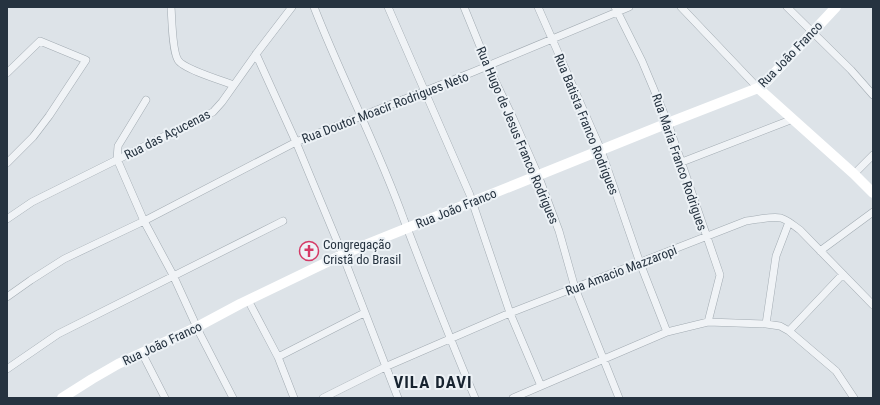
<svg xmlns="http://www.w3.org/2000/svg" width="880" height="405" font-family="'Roboto Condensed',sans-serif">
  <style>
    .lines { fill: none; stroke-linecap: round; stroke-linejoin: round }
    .street-casing { stroke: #a2abb2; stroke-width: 8 }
    .street { stroke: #f0f3f6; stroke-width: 7 }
    .secondary { stroke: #fff; stroke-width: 10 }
    .labels { text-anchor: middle; stroke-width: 4; stroke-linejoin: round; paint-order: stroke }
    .street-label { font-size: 13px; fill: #263340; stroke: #edf2f6 }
    .poi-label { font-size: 13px; fill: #263340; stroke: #edf2f6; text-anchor: start }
    .district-label { font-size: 17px; font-weight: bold; letter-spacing: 1px; fill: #182430; stroke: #edf2f6 }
  </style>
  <rect width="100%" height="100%" fill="#dde3e8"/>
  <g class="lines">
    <g class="street-casing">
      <path id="street" d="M171 7C172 18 172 51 178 60 183 69 223 81 234 85
        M314 7C342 79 378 147 404 220 427 280 450 339 475 398
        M388 7 470 195 510 313 541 386
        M464 7 488 66 513 118 538 175 559 231 575 288 619 398
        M538 7 601 150 640 263 667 332
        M615 7 642 61 668 123 720 275 708 322
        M681 7 758 88
        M787 7 851 70 873 95
        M256 54 296 142 340 248 398 398
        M7 73 40 41 86 60 49 116 33 137 7 163
        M146 100 118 146 117 159 144 221 173 275 200 334 233 398
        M682 162 793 119
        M854 174 873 155
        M7 219 32 202 213 112 222 102 256 54 292 7
        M820 251 873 212
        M7 297 31 280 64 259 144 221 296 142 473 72 629 7
        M248 300 278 357 294 398
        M766 324 776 256 789 222
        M789 331 843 274
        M142 353 165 398
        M278 357 364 313
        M7 369 58 334 283 221
        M323 398 385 367 510 313 746 221C757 220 770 216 781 218 788 220 794 226 800 230L873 305
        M513 398 667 332 708 322 766 324 780 326 789 331 836 371 854 398"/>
    </g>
    <use href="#street" class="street"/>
    <path class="secondary" d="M758 88 854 174 873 193
      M62 398 92 379 118 364 197 327 240 304 348 252 668 123 758 88 767 81 836 7"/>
  </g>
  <defs>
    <g id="church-ring" transform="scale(1)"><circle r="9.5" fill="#edf2f6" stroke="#d53a66" stroke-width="1.5"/><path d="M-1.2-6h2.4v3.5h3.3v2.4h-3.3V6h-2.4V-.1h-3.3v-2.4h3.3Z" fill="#d53a66"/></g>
  </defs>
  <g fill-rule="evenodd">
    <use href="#church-ring" x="309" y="251"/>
  </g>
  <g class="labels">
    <g class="street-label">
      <text transform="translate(790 54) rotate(-46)" y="5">Rua João Franco</text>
      <text transform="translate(385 107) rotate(-21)" y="5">Rua Doutor Moacir Rodrigues Neto</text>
      <text transform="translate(587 124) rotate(68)" y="5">Rua Batista Franco Rodrigues</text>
      <text transform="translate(167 134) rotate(-27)" y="5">Rua das Açucenas</text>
      <text transform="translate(518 135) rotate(67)" y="5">Rua Hugo de Jesus Franco Rodrigues</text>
      <text transform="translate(680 162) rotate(71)" y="5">Rua Maria Franco Rodrigues</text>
      <text transform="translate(456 208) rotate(-22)" y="5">Rua João Franco</text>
      <text transform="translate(621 270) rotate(-21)" y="5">Rua Amacio Mazzaropi</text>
      <text transform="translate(162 343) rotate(-25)" y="5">Rua João Franco</text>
    </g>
    <g class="poi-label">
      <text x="323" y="249">Congregação<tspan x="323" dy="15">Cristã do Brasil</tspan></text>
    </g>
    <g class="district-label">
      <text x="433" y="388">VILA DAVI</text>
    </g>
  </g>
  <rect width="880" height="405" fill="none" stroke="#263340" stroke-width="16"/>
</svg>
